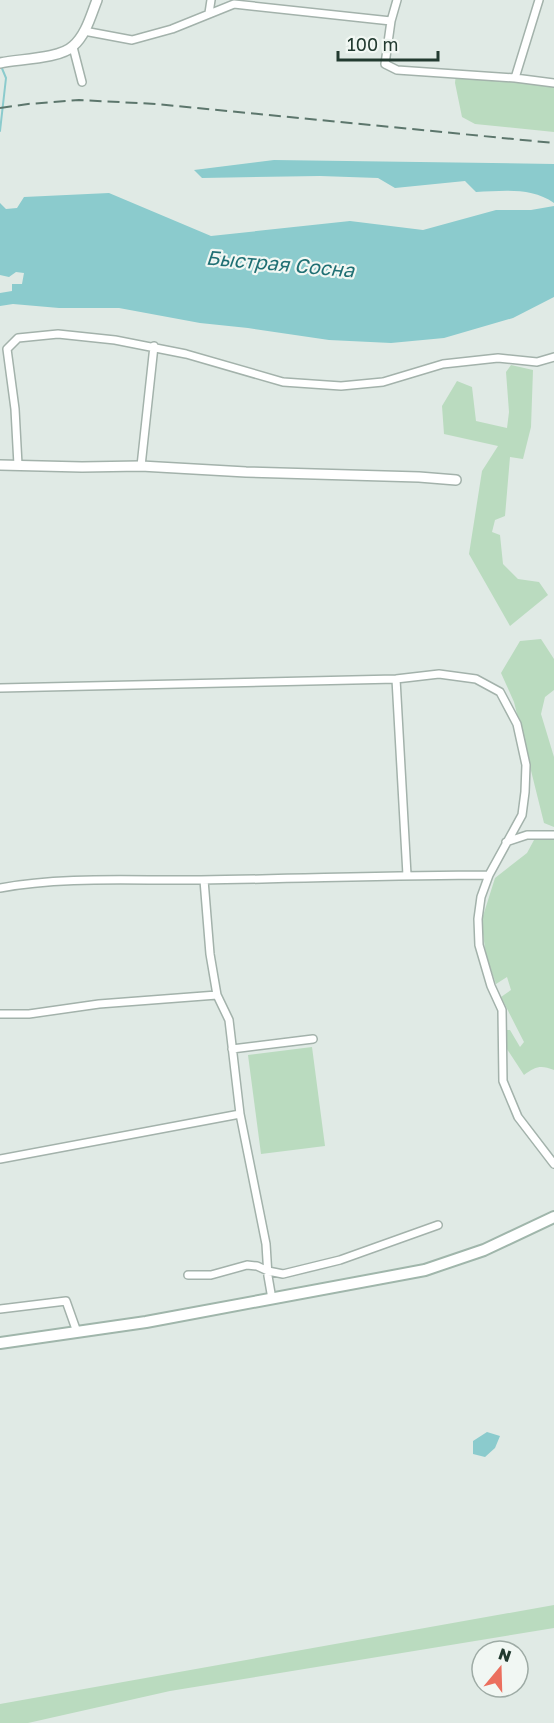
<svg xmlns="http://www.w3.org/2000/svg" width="554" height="1723" font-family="'Golos Text',sans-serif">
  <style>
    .green { fill: #badbbf }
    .water { fill: #8bcbcd }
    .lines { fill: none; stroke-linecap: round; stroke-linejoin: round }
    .stream { stroke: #8bcbcd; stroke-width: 2 }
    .minor-casing { stroke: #a3b2ab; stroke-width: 10 }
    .tertiary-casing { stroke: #a3b2ab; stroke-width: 12 }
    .secondary-casing { stroke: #a0b6ab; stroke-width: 14 }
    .minor { stroke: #fff; stroke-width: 7 }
    .tertiary { stroke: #fff; stroke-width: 9 }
    .secondary { stroke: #fff; stroke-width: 10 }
    .rail { stroke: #5c766c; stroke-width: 2; stroke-dasharray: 12 6; stroke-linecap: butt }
    .labels { text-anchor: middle; stroke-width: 4.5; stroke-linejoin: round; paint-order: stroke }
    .water-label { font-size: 20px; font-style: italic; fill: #1f6f73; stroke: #f1f7f3 }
  </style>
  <rect width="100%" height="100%" fill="#e0eae5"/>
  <path class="green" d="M456 73 554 83V132L475 124 462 117 455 83Z
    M511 365 533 370 531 427 523 459 510 457 505 516 495 520 492 532 500 535 503 564 518 579 539 582 548 595 510 626 469 554 482 471 498 446 444 434 442 406 457 381 472 387 476 421 507 428 509 412 506 372Z
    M541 639 554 659V690L545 697 541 714 554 757V827L544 823 514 702 501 673 520 641Z
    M554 838V1070C541 1065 536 1066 524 1075L505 1046V1030H510L520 1047 524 1042 501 997 511 990 507 977 496 984 486 955 482 927 483 916 495 878 527 853 534 840Z
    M312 1047 325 1146 261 1154 248 1055Z
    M554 1605V1628L170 1691 28 1723H0V1704Z"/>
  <path class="water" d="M274 160 554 164V203C531 187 503 191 476 192L465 181 395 188 378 178 320 176 202 178 194 170Z
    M109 193 211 236 350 221 423 230 496 210H531L554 206V297L513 318 444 338 391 343 329 340 248 328 200 323 119 308H59L13 304 0 306V293L12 291V284H22L24 273 16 272 9 277 0 275V203L6 209 17 208 24 197Z
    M487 1432 500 1436 495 1448 485 1457 473 1454V1441Z"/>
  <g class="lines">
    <path class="stream" d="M0 131 6 78 1 66"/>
    <g class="minor-casing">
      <path id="minor" d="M397 0 391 21 385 64 397 70 515 78 554 83
        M209 13 211 0
        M84 31 132 40 172 29 234 4 391 21
        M73 47 82 82
        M515 78 539 0
        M18 465 15 409 7 349 18 338 58 334 115 340 186 354 283 382 341 386 383 382 443 364 498 358 537 362 554 357
        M141 466 154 346
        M396 679 407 875
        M0 688 396 679 439 674 476 679 500 692 517 724 526 765 525 792 522 815 489 875 481 897 478 919 479 945 491 986 502 1010 503 1081 518 1117 554 1164
        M506 842 527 835H554
        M204 880 210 954 217 995 229 1020 240 1114 266 1244 268 1276 272 1299
        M0 888C64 876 136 881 201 880 297 879 393 875 489 875
        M0 1014H29L99 1004 217 995
        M232 1049 313 1039
        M0 1159 240 1114
        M188 1275H211L247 1265 257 1266 268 1271 283 1274 340 1260 438 1225
        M0 1309 66 1301 77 1332"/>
    </g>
    <g class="tertiary-casing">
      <path id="tertiary" d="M0 63C18 59 60 59 73 46 86 35 91 15 97 0
        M0 465 82 467 141 466 246 472 419 477 456 480"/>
    </g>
    <g class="secondary-casing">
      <path id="secondary" d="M0 1343 146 1322 425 1270 484 1250 554 1217"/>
    </g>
    <use href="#minor" class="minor"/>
    <use href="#tertiary" class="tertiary"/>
    <use href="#secondary" class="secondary"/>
    <path class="rail" d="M0 108 28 104 79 100 156 104 554 143"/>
  </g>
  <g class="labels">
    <g class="water-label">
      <text transform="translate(280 264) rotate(5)" y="7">Быстрая Сосна</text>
    </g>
  </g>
  <g transform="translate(500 1669) rotate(19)"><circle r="28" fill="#f1f7f3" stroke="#9eaba5" stroke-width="1.5"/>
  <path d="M0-4.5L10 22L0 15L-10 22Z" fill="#eb6f5e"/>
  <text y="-9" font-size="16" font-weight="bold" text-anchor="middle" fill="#223a30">N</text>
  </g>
  <path d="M338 51v9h100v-9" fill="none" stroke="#223a30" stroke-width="3"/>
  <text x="347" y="51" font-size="18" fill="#223a30" stroke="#f1f7f3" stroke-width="4.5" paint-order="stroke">100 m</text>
</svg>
